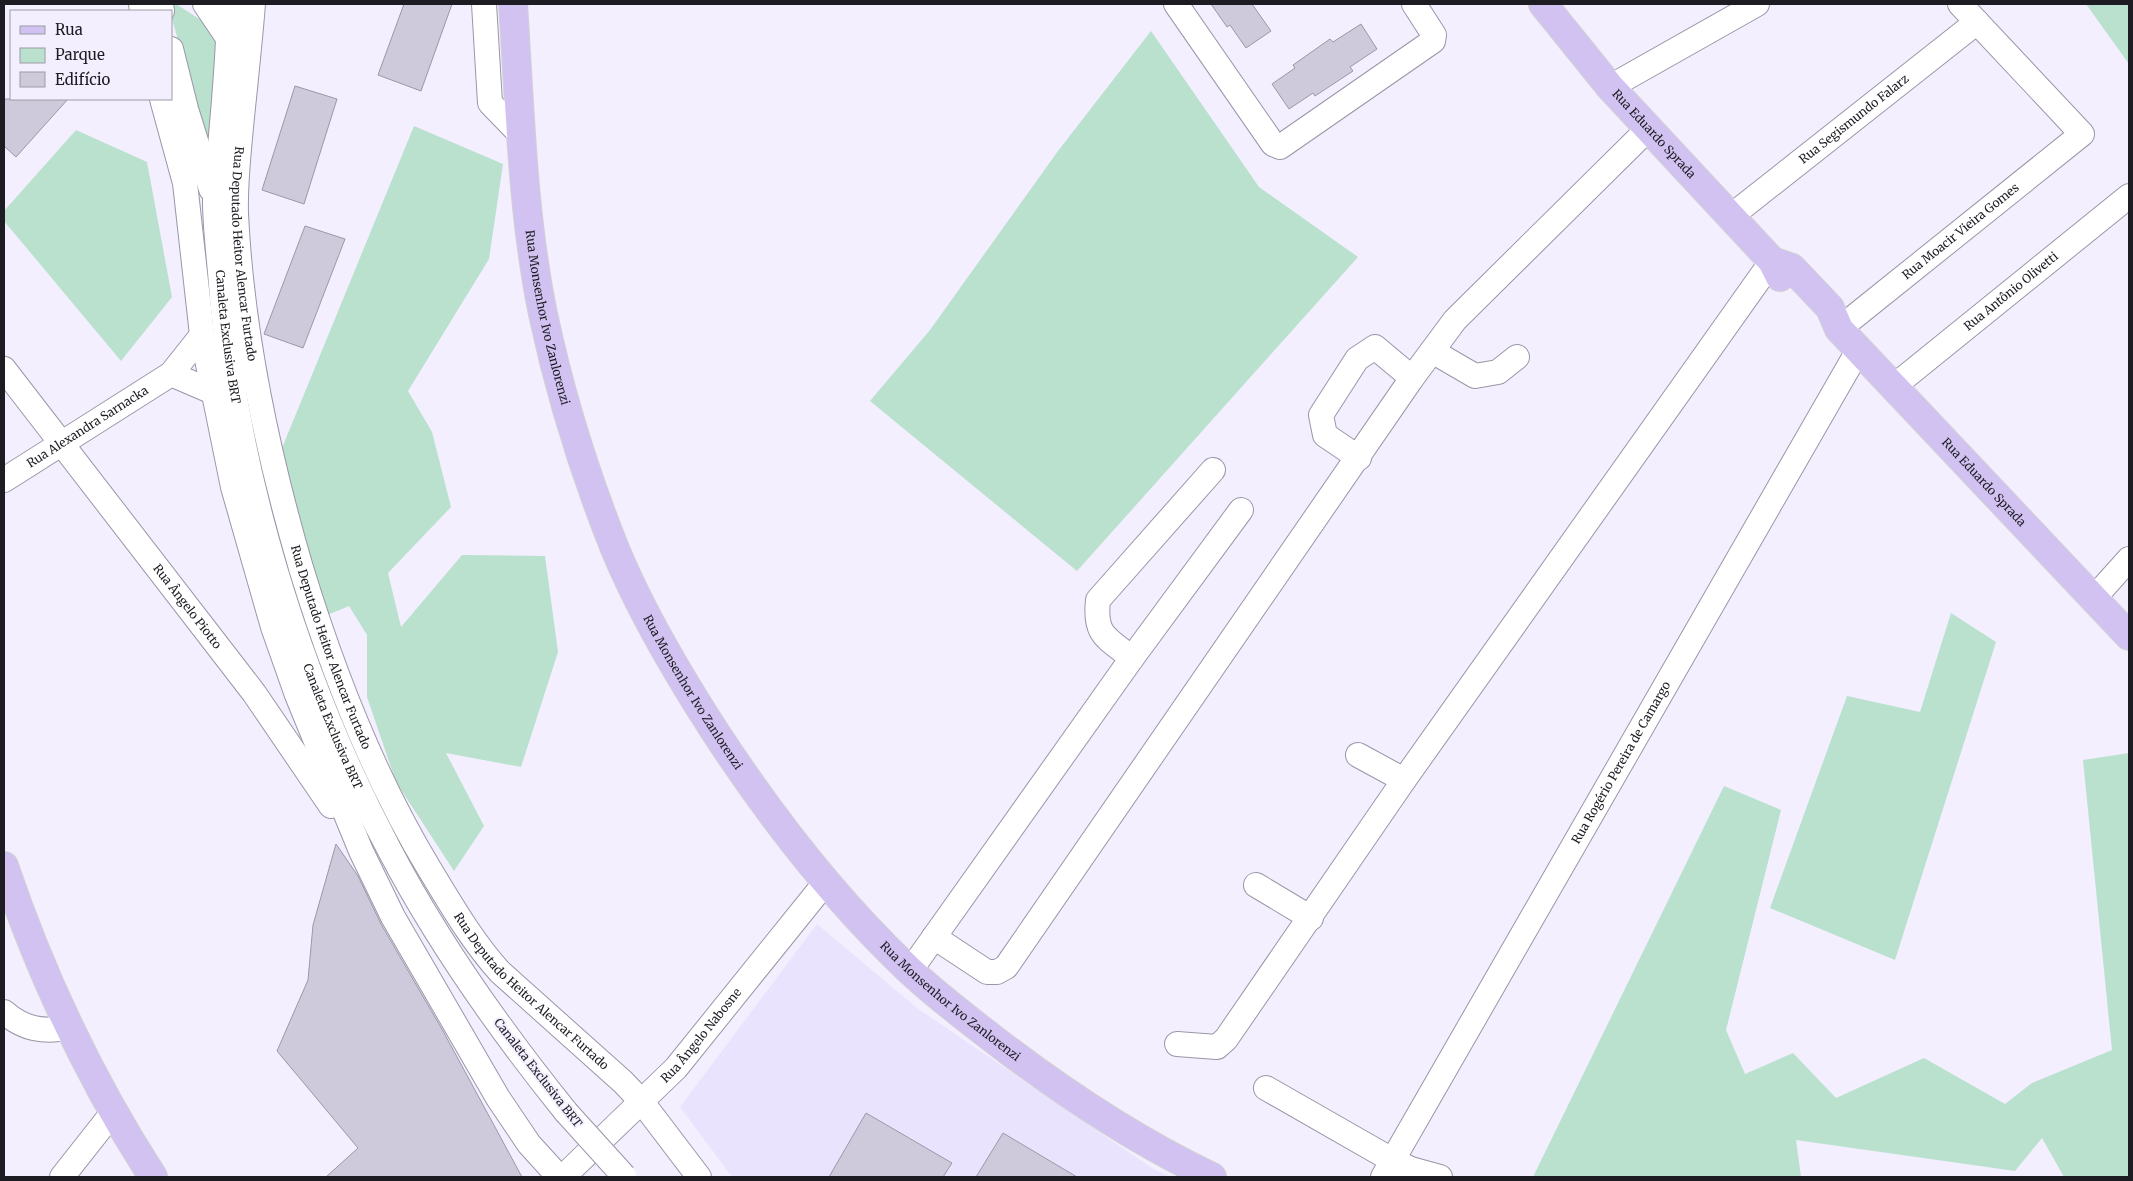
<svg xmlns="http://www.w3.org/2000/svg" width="2133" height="1181" font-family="Merriweather,serif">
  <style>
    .built { fill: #eae3fd }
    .green { fill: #b9e1cd }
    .building { fill: #cecadc; stroke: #9c97a8 }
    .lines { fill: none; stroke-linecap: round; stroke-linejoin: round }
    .minor-casing { stroke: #9a96a7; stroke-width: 26 }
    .major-casing { stroke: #d2d2d3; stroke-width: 30 }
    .minor { stroke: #fff; stroke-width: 24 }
    .major { stroke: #d1c2f1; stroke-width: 28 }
    .minor-bridge-casing { stroke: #9a96a7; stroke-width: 26; stroke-linecap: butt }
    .minor-bridge { stroke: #fff; stroke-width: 24 }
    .labels { text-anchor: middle; stroke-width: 4; stroke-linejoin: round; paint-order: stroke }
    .street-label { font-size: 12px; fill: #1e1c23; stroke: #f3effe }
  </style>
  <rect width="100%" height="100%" fill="#f3effe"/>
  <path class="built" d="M817 924 917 1008 1152 1168 1170 1177H732L680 1107Z"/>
  <path class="green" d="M168 4H176L218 31 211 160Z
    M2086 4H2129V64Z
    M1151 31 1259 187 1358 257 1077 571 870 401 930 330 1058 151Z
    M414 126 503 164 489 259 408 391 432 432 451 507 388 573 401 627 462 555 545 556 558 652 521 767 446 753 484 826 454 871 396 782 367 697V635L349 606 325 616 282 448Z
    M76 130 147 162 172 297 121 361 4 221V211Z
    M1951 613 1996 642 1895 960 1770 908 1847 696 1920 712Z
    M2129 753V1177H2064L2042 1138 2015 1171 1796 1140 1801 1177H1533L1724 786 1781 810 1726 1030 1745 1074 1793 1053 1836 1098 1924 1058 2005 1104 2032 1083 2112 1050 2083 760Z"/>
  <path class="building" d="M404 4H452L421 91 378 75Z
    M1211 4H1252L1271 31 1246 48 1230 25 1227 27Z
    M1361 24 1377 49 1350 67 1353 71 1315 96 1313 93 1289 109 1272 84 1295 68 1293 65 1330 39 1333 42Z
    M295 86 337 99 304 204 262 190Z
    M4 99H68L16 157 4 146Z
    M305 226 345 239 303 348 264 334Z
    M336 844 358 876 381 924 443 1031 522 1177H326L358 1148 277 1051 308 980 313 925Z
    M866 1113 952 1163 943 1177H829Z
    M1003 1133 1077 1177H976Z"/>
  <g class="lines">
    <g class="minor-casing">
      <g id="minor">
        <path d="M141 4 142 11"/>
        <path d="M161 4 162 11"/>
        <path d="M205 4 230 41"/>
        <path id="s1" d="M229 4C229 52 224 99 220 147 218 165 215 183 215 201 215 224 218 249 220 272 233 467 298 677 389 849 438 943 500 1030 566 1112"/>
        <path id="s2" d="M253 4C250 41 246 79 242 117 239 149 235 182 236 214 242 335 267 452 301 568 333 673 373 776 430 870 452 906 472 941 500 972L623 1082 642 1102 699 1177"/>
        <path d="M484 4 490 103 522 136"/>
        <path d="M1176 4 1273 144 1280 147 1433 41 1434 35 1414 4"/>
        <path d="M171 49 186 109 211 189"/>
        <path d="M1610 87 1757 4"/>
        <path d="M162 99 185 183 202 335 233 487 273 627 297 695 361 851 393 917 498 1098 529 1144 559 1177"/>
        <path id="s3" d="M1730 217 1977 22"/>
        <path id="s4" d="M1839 329 2082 134 1960 4"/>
        <path d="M1432 351 1475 376 1498 372 1517 357"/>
        <path id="s5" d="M4 369 254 693 331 806"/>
        <path d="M171 374 213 392"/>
        <path id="s6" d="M1893 387 2129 196"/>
        <path d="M1359 458 1325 435 1321 415 1357 359 1375 347 1412 378"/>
        <path id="s7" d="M4 480 171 374 202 335"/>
        <path d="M2094 598 2129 559"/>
        <path d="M1132 658C1107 638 1094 636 1098 600L1213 470"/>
        <path d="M1358 755 1404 780"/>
        <path d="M1256 885 1311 918"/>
        <path d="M934 937 987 972H997L1006 967 1412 378 1455 320 1648 129"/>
        <path d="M910 971 1132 658 1241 510"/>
        <path d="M4 1012C24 1030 44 1032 70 1028"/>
        <path d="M1177 1044 1217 1047 1226 1039 1404 780 1772 261"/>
        <path d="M1266 1088 1392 1160 1411 1169 1440 1177"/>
        <path d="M62 1177 114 1111"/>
        <path id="s8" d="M563 1177 676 1068 825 883"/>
        <path id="s9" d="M1383 1177 1859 349"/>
      </g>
    </g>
    <g class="major-casing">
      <g id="major">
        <path id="s10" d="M513 4C520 107 522 212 543 314 560 394 585 474 615 549 641 612 676 671 712 727 769 815 832 897 908 969 940 999 975 1025 1009 1051 1073 1099 1140 1143 1212 1177"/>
        <path id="s11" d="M1543 4 1610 87 1772 261 1780 277"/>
        <path id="s12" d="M1772 261 1792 268 1830 308 1839 329 2129 636"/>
        <path d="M4 866C41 975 91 1081 153 1177"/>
      </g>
    </g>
    <use href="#minor" class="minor"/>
    <use href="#major" class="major"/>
    <g class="minor-bridge-casing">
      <path id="minor-bridge" d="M566 1112 624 1176"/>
    </g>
    <use href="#minor-bridge" class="minor-bridge"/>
  </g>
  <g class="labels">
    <g class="street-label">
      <text dy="4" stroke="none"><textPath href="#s3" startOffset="158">Rua Segismundo Falarz</textPath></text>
      <text dy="4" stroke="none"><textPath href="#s11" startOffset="171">Rua Eduardo Sprada</textPath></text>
      <text dy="4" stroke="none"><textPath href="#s4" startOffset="156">Rua Moacir Vieira Gomes</textPath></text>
      <text dy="4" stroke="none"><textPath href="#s2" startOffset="251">Rua Deputado Heitor Alencar Furtado</textPath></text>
      <text dy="4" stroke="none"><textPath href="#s6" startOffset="152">Rua Antônio Olivetti</textPath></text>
      <text dy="4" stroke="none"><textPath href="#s10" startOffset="316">Rua Monsenhor Ivo Zanlorenzi</textPath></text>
      <text dy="4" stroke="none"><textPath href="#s1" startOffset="334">Canaleta Exclusiva BRT</textPath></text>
      <text dy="4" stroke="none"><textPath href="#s7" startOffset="99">Rua Alexandra Sarnacka</textPath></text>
      <text dy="4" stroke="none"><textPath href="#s12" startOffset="310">Rua Eduardo Sprada</textPath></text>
      <text dy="4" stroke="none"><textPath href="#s5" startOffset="300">Rua Ângelo Piotto</textPath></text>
      <text dy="4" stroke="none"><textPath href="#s2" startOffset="656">Rua Deputado Heitor Alencar Furtado</textPath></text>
      <text dy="4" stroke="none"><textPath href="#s10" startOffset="721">Rua Monsenhor Ivo Zanlorenzi</textPath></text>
      <text dy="4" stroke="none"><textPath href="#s1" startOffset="739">Canaleta Exclusiva BRT</textPath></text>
      <text dy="4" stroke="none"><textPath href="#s9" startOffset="478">Rua Rogério Pereira de Camargo</textPath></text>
      <text dy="4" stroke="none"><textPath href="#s2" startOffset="1060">Rua Deputado Heitor Alencar Furtado</textPath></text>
      <text dy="4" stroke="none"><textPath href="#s10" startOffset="1126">Rua Monsenhor Ivo Zanlorenzi</textPath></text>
      <text dy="4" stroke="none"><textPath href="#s8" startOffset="198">Rua Ângelo Nabosne</textPath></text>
      <text transform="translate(538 1073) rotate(52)" y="4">Canaleta Exclusiva BRT</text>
    </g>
  </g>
  <rect width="2133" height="1181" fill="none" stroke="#1e1c23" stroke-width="10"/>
  <rect x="10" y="10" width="162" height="90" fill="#f3effe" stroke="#9e9ba6"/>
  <rect x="20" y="26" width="25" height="8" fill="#d1c2f1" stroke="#9e9ba6"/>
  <text x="55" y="35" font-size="15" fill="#1e1c23">Rua</text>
  <rect x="20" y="48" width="25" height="15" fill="#b9e1cd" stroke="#9e9ba6"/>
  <text x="55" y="60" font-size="15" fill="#1e1c23">Parque</text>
  <rect x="20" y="72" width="25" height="15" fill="#cecadc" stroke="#9e9ba6"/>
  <text x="55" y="85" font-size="15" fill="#1e1c23">Edifício</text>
</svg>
